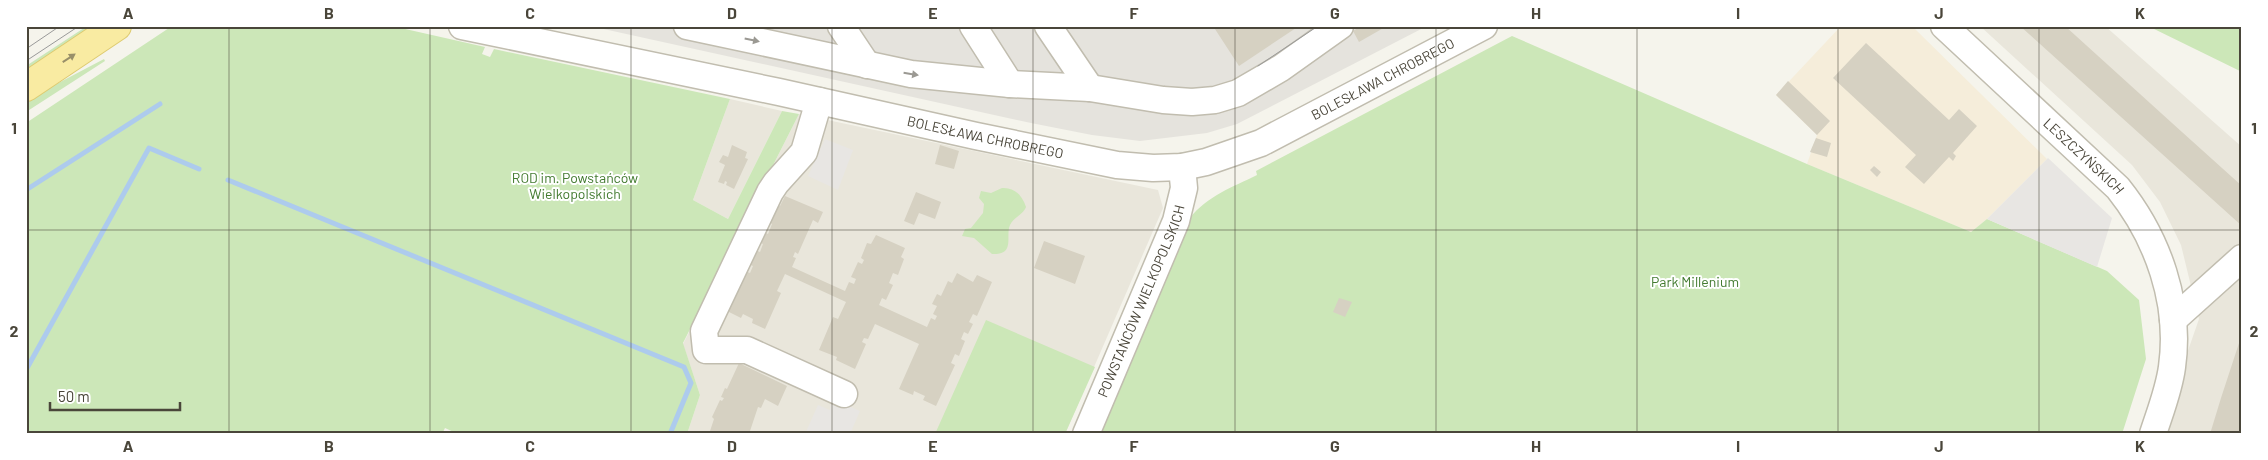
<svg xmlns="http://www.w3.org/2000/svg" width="2268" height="460" font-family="Barlow,sans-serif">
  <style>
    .residential { fill: #e9e6db }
    .commercial { fill: #f5edda }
    .industrial { fill: #e5e3dd }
    .green { fill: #cce7b8 }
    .parking { fill: #e8e6e3 }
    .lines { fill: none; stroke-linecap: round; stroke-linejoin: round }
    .stream { stroke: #adcbed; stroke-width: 5 }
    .building { fill: #d6d1c2 }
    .minor-casing { stroke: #c1bdaf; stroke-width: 29 }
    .major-casing { stroke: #decb71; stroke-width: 30 }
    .minor { stroke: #fff; stroke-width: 26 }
    .major { stroke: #f9eba2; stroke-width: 28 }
    .tram { stroke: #9a9a9a; stroke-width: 1 }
    .oneway { fill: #9b9993 }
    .oneway2 { fill: #999069 }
    .grid { fill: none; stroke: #4a463a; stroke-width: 1; stroke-opacity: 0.55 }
    .labels { text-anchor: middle; stroke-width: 4; stroke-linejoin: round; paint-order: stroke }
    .street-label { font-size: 14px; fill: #4a463a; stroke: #fff }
    .park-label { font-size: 14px; fill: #427a2f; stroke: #fff }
    .neatline { fill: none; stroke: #4a463a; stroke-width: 2 }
    .grid-label { font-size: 16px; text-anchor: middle; font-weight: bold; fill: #4a463a }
  </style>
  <rect width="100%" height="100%" fill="#f5f4ec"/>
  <path class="residential" d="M1980 26H2105L2242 147V434H2159L2199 319 2181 245 2160 202 2132 165Z
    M730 99 782 111 728 219 693 200Z
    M799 114 1158 190 1163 208 1065 434H687L700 395 683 344Z"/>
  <path class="commercial" d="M1841 26H1912L2047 159 1987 219 1971 232 1807 164 1817 135 1776 95Z"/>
  <path class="industrial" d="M590 26H1427L1237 124 1207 133 1140 141 1092 135 1031 123Z"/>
  <path class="green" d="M87 26H100L26 74V66Z
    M172 26H392L485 47 482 54 490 57 494 49 730 99 693 200 728 219 782 111 799 114 683 343 700 395 687 434H458L445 428 442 434H26V123Z
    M2148 26H2242V72Z
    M1512 36 1807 164 1971 232 1987 219 2107 271 2139 300 2146 359 2122 434H1097L1190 218C1207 196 1233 187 1257 175L1256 171Z
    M104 59 105 61 26 112V100Z
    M1002 188C1014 187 1022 195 1026 207 1023 215 1014 217 1010 225 1005 236 1016 255 992 254L974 238 962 236 965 229 971 228 983 213 984 204 979 198 981 191 991 193Z
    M986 320 1095 367 1065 434H935Z"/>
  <path class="parking" d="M825 139 853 150 838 190 808 176Z
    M2048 158 2112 218 2097 267 1987 219Z
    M831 398 860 411 850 434H805L818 405 830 410Z"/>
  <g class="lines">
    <path class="stream" d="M228 180 684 367 691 383 670 434
      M26 190 160 104
      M26 370 149 148 199 169"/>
  </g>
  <path class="building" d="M1213 26H1299L1239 66Z
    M1361 26H1387L1359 42 1353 31Z
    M2020 26H2065L2172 123 2242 186V226Z
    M1866 43 1949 120 1959 109 1977 126 1953 153 1956 156 1953 161 1949 157 1924 184 1905 167 1916 155 1833 78Z
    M1788 81 1830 121 1817 135 1776 95Z
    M1816 138 1831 143 1827 157 1810 152Z
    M732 145 747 152 745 158 748 159 734 189 726 185 727 182 725 181 724 184 718 182 725 165 719 162 723 155 728 157Z
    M940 145 959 151 954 169 935 164Z
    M1874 166 1881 172 1877 177 1870 170Z
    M916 192 941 202 935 219 919 213 914 225 904 221Z
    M785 196 823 212 818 223 813 220 798 254 795 252 793 257 796 258 792 267 845 291 849 282 854 284 856 279 851 277 858 262 862 264 864 260 861 258 867 243 871 244 876 235 905 248 901 257 904 259 898 275 893 273 889 283 893 285 886 300 882 298 879 305 927 327 931 318 935 320 937 316 933 314 937 306 932 304 937 294 941 296 948 281 952 283 957 273 973 282 977 275 992 282 977 316 973 314 969 322 973 324 968 334 964 332 961 339 965 341 959 356 955 354 951 363 955 365 936 406 923 400 925 396 914 391 913 395 899 389 919 344 875 324 868 339 864 338 862 342 866 344 855 369 836 360 837 357 819 350 833 317 838 319 846 302 785 274 777 291 781 293 765 329 752 323 753 319 743 314 741 318 727 311 745 271 750 273 753 266 748 264 755 250 760 252 763 244 759 242 764 232 768 234 772 224 769 222 776 204 780 206Z
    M1044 241 1085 256 1075 284 1034 268Z
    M1339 298 1352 302 1345 317 1333 312Z
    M2241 337V434H2210L2221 398Z
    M739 363 787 386 778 406 765 399 761 408 758 407 749 434H709L714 419 712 417 720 400 722 401 724 398 721 397 725 388 727 389Z"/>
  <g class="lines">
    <g class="minor-casing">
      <g id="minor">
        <path id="s1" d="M462 26 779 92 976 136 1117 165 1153 168 1182 167 1206 162 1261 143 1484 26"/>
        <path d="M687 26 911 74 1010 84 1090 88 1163 100 1192 102 1215 100 1238 93 1281 68 1340 26"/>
        <path d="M841 26 867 65"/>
        <path d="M973 26 1010 84"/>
        <path d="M1048 26 1090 88"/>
        <path id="s2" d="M1944 26 2118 188C2158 238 2181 303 2172 367 2169 390 2160 412 2153 434"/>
        <path d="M819 101 804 152 776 183 770 192 704 331 706 350H747L844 394"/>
        <path d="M2173 320 2242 258"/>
        <path id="s3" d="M1086 434 1176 221 1184 188 1182 167"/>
      </g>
    </g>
    <g class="major-casing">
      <path id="major" d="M26 87 117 26"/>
    </g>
    <use href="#minor" class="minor"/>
    <use href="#major" class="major"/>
    <path class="tram" d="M26 49 60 26
      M26 61 79 26
      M1258 66 1318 26"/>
  </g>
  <defs><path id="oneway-solid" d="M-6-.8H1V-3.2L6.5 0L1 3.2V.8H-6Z" transform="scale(1.25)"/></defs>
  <g class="oneway">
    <use href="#oneway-solid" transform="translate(752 40) rotate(12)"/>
    <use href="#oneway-solid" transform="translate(911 74) rotate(9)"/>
  </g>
  <use class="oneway2" href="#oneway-solid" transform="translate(69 58) rotate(-33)"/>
  <path class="grid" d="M229 26V434M430 26V434M631 26V434M832 26V434M1033 26V434M1235 26V434M1436 26V434M1637 26V434M1838 26V434M2039 26V434M26 230H2242"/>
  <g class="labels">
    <g class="street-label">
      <text dy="5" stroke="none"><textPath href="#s1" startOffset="955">BOLESŁAWA CHROBREGO</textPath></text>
      <text dy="5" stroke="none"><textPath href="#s1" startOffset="535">BOLESŁAWA CHROBREGO</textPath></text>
      <text dy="5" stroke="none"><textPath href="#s2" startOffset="191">LESZCZYŃSKICH</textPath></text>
      <text dy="5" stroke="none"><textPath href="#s3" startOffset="144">POWSTAŃCÓW WIELKOPOLSKICH</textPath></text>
    </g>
    <g class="park-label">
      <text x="575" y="183">ROD im. Powstańców<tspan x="575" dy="16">Wielkopolskich</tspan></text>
      <text x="1695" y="287">Park Millenium</text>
    </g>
  </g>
  <rect width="2268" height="460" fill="none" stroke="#ffffff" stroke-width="55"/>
  <path d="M50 402v8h130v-8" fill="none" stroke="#4a463a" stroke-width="2.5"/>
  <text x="58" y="402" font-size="15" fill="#4a463a" stroke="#ffffff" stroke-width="4" paint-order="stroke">50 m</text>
  <rect x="28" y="28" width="2212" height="404" class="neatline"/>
  <g class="grid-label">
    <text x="128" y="19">A</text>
    <text x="329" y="19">B</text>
    <text x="530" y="19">C</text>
    <text x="732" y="19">D</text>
    <text x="933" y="19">E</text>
    <text x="1134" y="19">F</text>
    <text x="1335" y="19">G</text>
    <text x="1536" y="19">H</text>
    <text x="1738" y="19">I</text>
    <text x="1939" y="19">J</text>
    <text x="2140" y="19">K</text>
    <text x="14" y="134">1</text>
    <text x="2254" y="134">1</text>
    <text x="14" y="337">2</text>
    <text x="2254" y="337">2</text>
    <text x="128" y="452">A</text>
    <text x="329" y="452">B</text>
    <text x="530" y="452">C</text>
    <text x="732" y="452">D</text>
    <text x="933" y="452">E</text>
    <text x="1134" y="452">F</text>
    <text x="1335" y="452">G</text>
    <text x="1536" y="452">H</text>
    <text x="1738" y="452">I</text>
    <text x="1939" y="452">J</text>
    <text x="2140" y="452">K</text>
  </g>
</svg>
